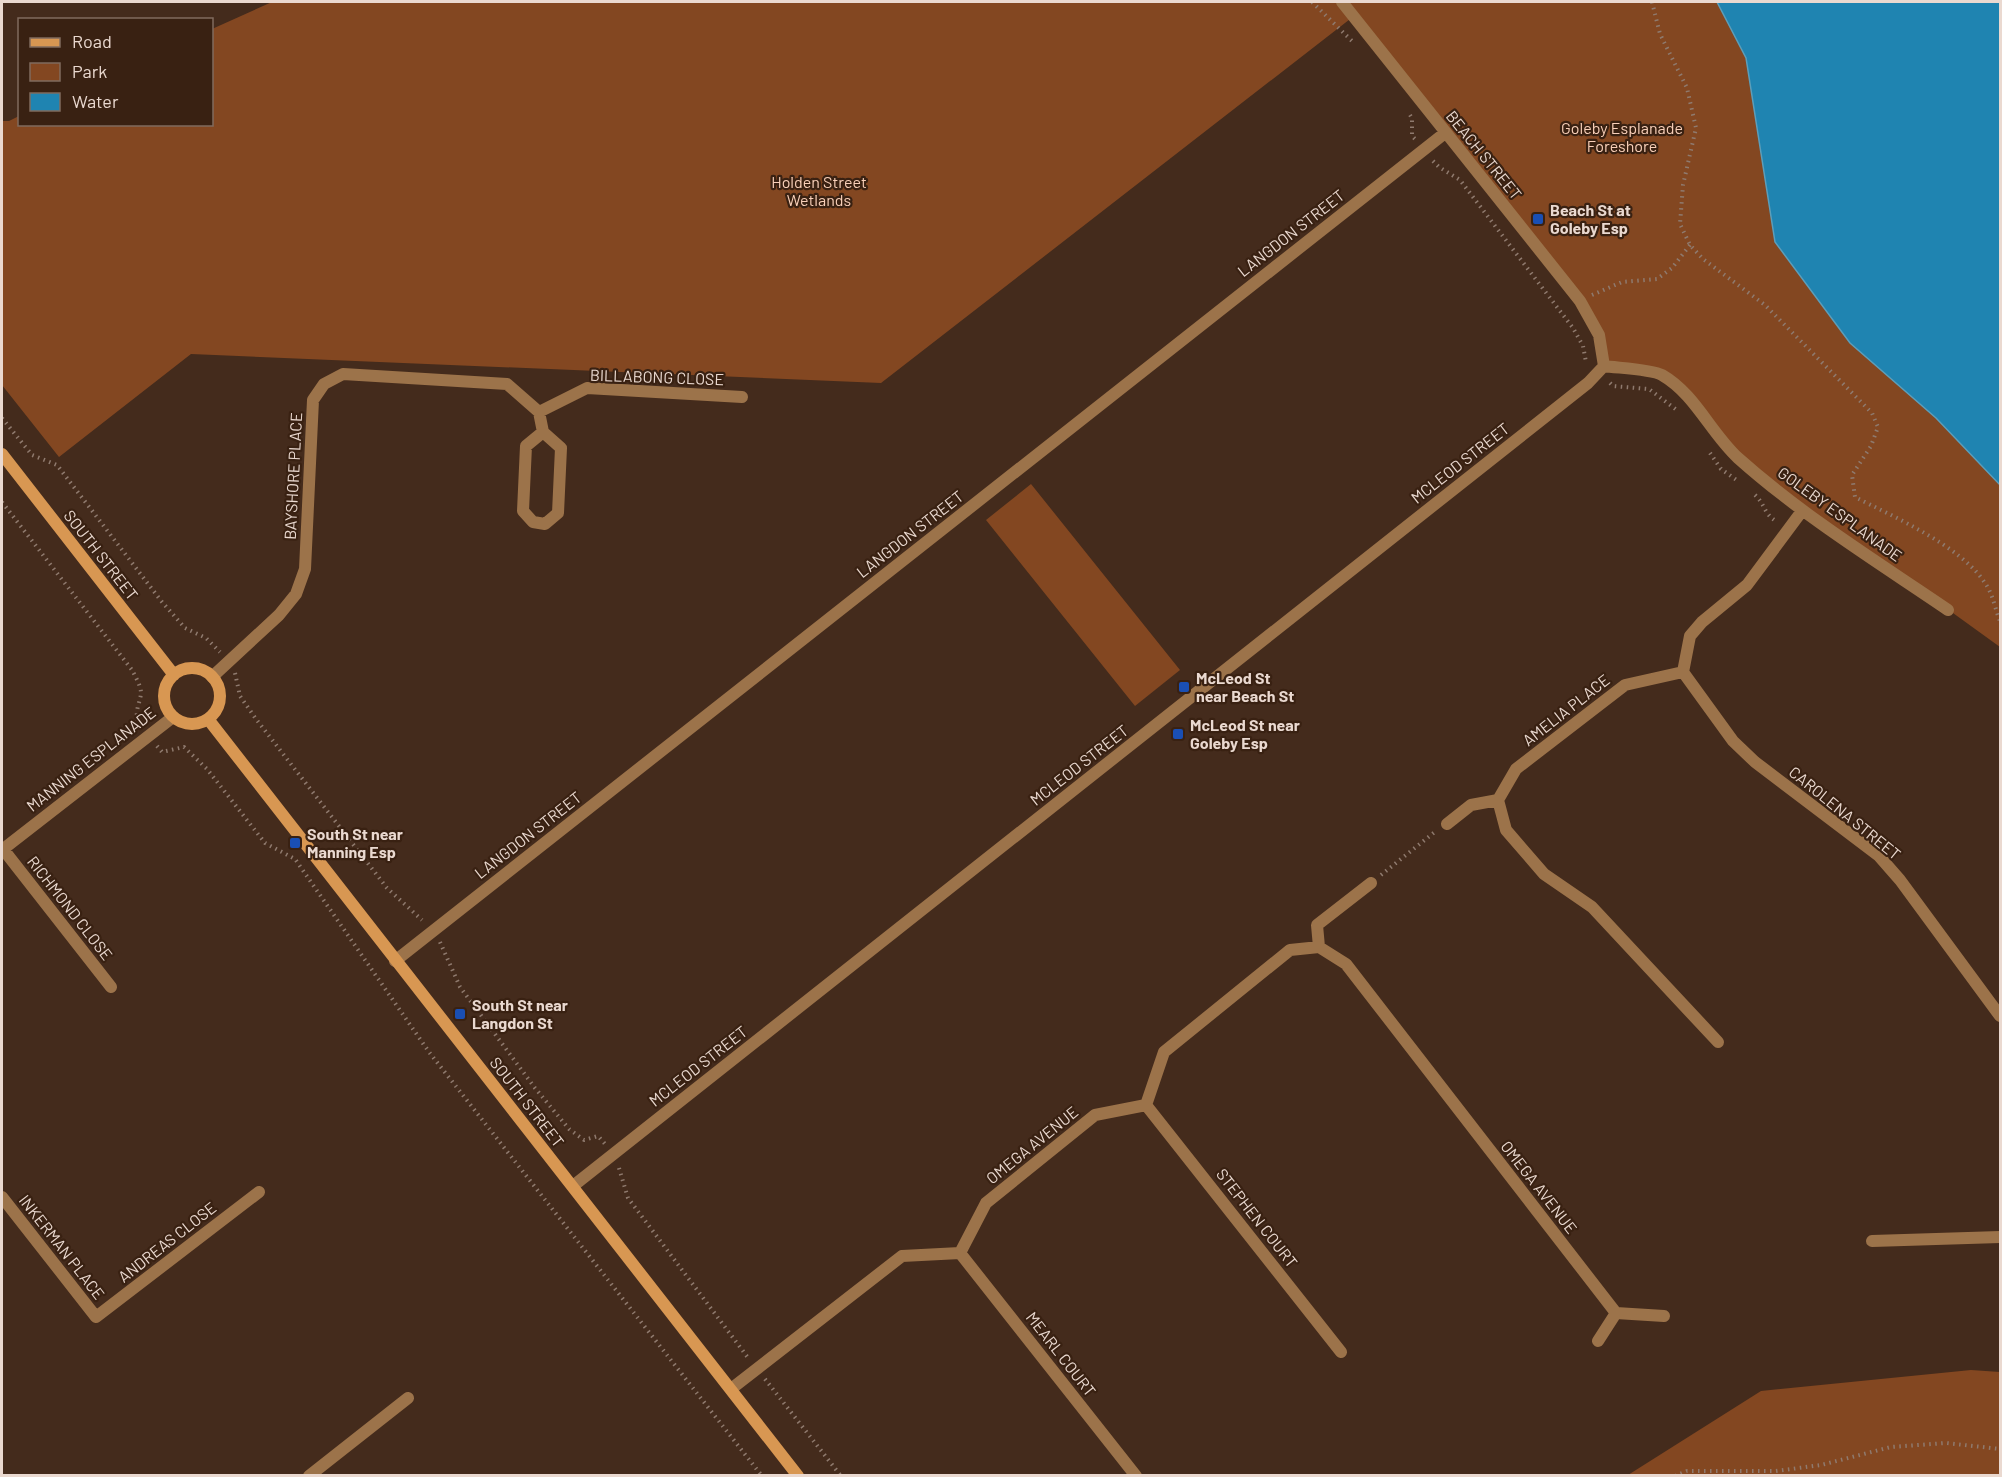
<svg xmlns="http://www.w3.org/2000/svg" width="2002" height="1477" font-family="Barlow,sans-serif">
  <style>
    .green { fill: #834721 }
    .water { fill: #1f84b1; stroke: #5c9eba; stroke-width: 1.5 }
    .lines { fill: none; stroke-linecap: round; stroke-linejoin: round }
    .path { stroke: #8f7a6e; stroke-width: 4; stroke-dasharray: 1.5 4.5; stroke-linecap: butt }
    .street { stroke: #9c734a; stroke-width: 12 }
    .secondary { stroke: #d89752; stroke-width: 12 }
    .transit-dot { fill: #1a4fb4; stroke: #392112; stroke-width: 2 }
    .labels { text-anchor: middle; stroke-width: 4.5; stroke-linejoin: round; paint-order: stroke }
    .park-label { font-size: 16px; fill: #f9d0b9; stroke: #392112 }
    .street-label { font-size: 16px; fill: #ead9d0; stroke: #392112 }
    .poi-label { font-size: 16px; font-weight: bold; fill: #ead9d0; stroke: #392112; text-anchor: start }
  </style>
  <rect width="100%" height="100%" fill="#442b1c"/>
  <path class="green" d="M272 2H2000V647L1737 457 1659 373 1604 366 1599 335 1354 16 881 383 191 354 59 457 2 385V121H9L19 116 20 124H212V29Z
    M1031 484 1180 670 1135 706 986 520Z
    M1971 1370 2000 1372V1475H1628L1761 1391Z"/>
  <path class="water" d="M1717 2H2000V485L1936 418 1850 343 1775 242 1746 58Z"/>
  <g class="lines">
    <path class="path" d="M1312 2 1352 41
      M1652 2 1660 34 1687 88 1696 128 1683 185 1680 224 1690 245 1703 259 1765 305 1872 413 1878 427 1871 446 1852 475 1855 497C1894 517 1961 546 1985 583 1993 594 1995 609 2000 621
      M1410 115 1412 118V136L1415 139
      M1433 161 1439 167 1460 180 1573 328 1583 346 1586 362
      M1592 295 1622 282 1657 279 1672 268 1690 245
      M1610 383 1613 386 1649 389 1678 411
      M2 418 32 455 57 465 162 602 185 628 206 638 220 652
      M1710 453 1721 469 1738 481
      M1755 495C1765 504 1764 514 1776 521
      M2 502 132 670C135 676 141 686 141 693 140 705 132 714 141 726
      M235 673 240 696 256 719 387 888 422 920
      M157 746 162 752 184 747 207 769 265 843 295 859 429 1052 762 1476
      M1381 875 1436 831
      M440 942 460 987 535 1088 569 1129 584 1140 598 1136 605 1144
      M619 1168 628 1198 749 1359
      M765 1379 841 1476
      M1675 1476 1687 1471H1776L1821 1465 1891 1447 1946 1443 2000 1449"/>
    <path class="street" d="M1342 2 1580 301 1599 335 1604 366
      M1604 366C1617 368 1651 369 1662 375 1695 394 1710 432 1738 458 1803 516 1876 561 1948 610
      M539 412 587 388 742 397
      M1683 672 1733 741 1755 762 1879 856 1900 880 2000 1016
      M212 677 279 615 296 594 305 569 313 400 324 384 343 374 507 384 539 412 543 432 561 448 558 513 545 524 533 522 523 511 526 446 543 432
      M1447 824 1471 805 1498 800
      M3 849 111 987
      M2 850 173 717
      M1319 947 1317 925 1371 883
      M395 961 1445 133
      M1718 1042 1592 907 1544 874 1506 830 1498 800 1516 769 1625 685 1683 672 1690 636 1702 622 1747 585 1802 511
      M1146 1105 1341 1352
      M573 1186 1588 383 1604 366
      M2 1197 96 1317 259 1192
      M1872 1241 2000 1237
      M960 1253 1136 1476
      M1598 1341 1616 1313 1664 1316
      M731 1389 902 1256 960 1253 986 1203 1095 1115 1146 1105 1164 1052 1290 950 1319 947 1346 964 1616 1313
      M309 1476 408 1398"/>
    <path class="secondary" d="M2 454 174 675
      M164 696a28 28 0 1 1 56 0a28 28 0 1 1-56 0Z
      M208 719 798 1476"/>
  </g>
  <g class="transit-dot">
    <rect x="1532" y="213" width="12" height="12" rx="3"/>
    <rect x="1178" y="681" width="12" height="12" rx="3"/>
    <rect x="1172" y="728" width="12" height="12" rx="3"/>
    <rect x="289" y="837" width="12" height="12" rx="3"/>
    <rect x="454" y="1008" width="12" height="12" rx="3"/>
  </g>
  <g class="labels">
    <g class="park-label">
      <text x="1622" y="134">Goleby Esplanade<tspan x="1622" dy="18">Foreshore</tspan></text>
      <text x="819" y="188">Holden Street<tspan x="819" dy="18">Wetlands</tspan></text>
    </g>
    <g class="street-label">
      <text transform="translate(1484 155) rotate(51)" y="6">BEACH STREET</text>
      <text transform="translate(1291 233) rotate(-38)" y="6">LANGDON STREET</text>
      <text transform="translate(657 377) rotate(2)" y="6">BILLABONG CLOSE</text>
      <text transform="translate(1460 463) rotate(-38)" y="6">MCLEOD STREET</text>
      <text transform="translate(293 476) rotate(-87)" y="6">BAYSHORE PLACE</text>
      <text transform="translate(1840 514) rotate(36)" y="6">GOLEBY ESPLANADE</text>
      <text transform="translate(910 534) rotate(-38)" y="6">LANGDON STREET</text>
      <text transform="translate(101 555) rotate(52)" y="6">SOUTH STREET</text>
      <text transform="translate(1566 710) rotate(-38)" y="6">AMELIA PLACE</text>
      <text transform="translate(91 759) rotate(-38)" y="6">MANNING ESPLANADE</text>
      <text transform="translate(1079 765) rotate(-38)" y="6">MCLEOD STREET</text>
      <text transform="translate(1845 813) rotate(39)" y="6">CAROLENA STREET</text>
      <text transform="translate(528 835) rotate(-38)" y="6">LANGDON STREET</text>
      <text transform="translate(70 908) rotate(52)" y="6">RICHMOND CLOSE</text>
      <text transform="translate(698 1066) rotate(-38)" y="6">MCLEOD STREET</text>
      <text transform="translate(527 1102) rotate(52)" y="6">SOUTH STREET</text>
      <text transform="translate(1032 1145) rotate(-39)" y="6">OMEGA AVENUE</text>
      <text transform="translate(1539 1187) rotate(52)" y="6">OMEGA AVENUE</text>
      <text transform="translate(1257 1218) rotate(52)" y="6">STEPHEN COURT</text>
      <text transform="translate(167 1242) rotate(-38)" y="6">ANDREAS CLOSE</text>
      <text transform="translate(62 1247) rotate(52)" y="6">INKERMAN PLACE</text>
      <text transform="translate(1061 1354) rotate(52)" y="6">MEARL COURT</text>
    </g>
    <g class="poi-label">
      <text x="1550" y="216">Beach St at<tspan x="1550" dy="18">Goleby Esp</tspan></text>
      <text x="1196" y="684">McLeod St<tspan x="1196" dy="18">near Beach St</tspan></text>
      <text x="1190" y="731">McLeod St near<tspan x="1190" dy="18">Goleby Esp</tspan></text>
      <text x="307" y="840">South St near<tspan x="307" dy="18">Manning Esp</tspan></text>
      <text x="472" y="1011">South St near<tspan x="472" dy="18">Langdon St</tspan></text>
    </g>
  </g>
  <rect width="2002" height="1477" fill="none" stroke="#ead9d0" stroke-width="6"/>
  <rect x="18" y="18" width="195" height="108" fill="#392112" stroke="#806b5e" stroke-width="1.5"/>
  <rect x="30" y="38" width="30" height="9" fill="#d89752" stroke="#806b5e" stroke-width="1.5"/>
  <text x="72" y="48" font-size="18" fill="#ead9d0">Road</text>
  <rect x="30" y="63" width="30" height="18" fill="#834721" stroke="#806b5e" stroke-width="1.5"/>
  <text x="72" y="78" font-size="18" fill="#ead9d0">Park</text>
  <rect x="30" y="93" width="30" height="18" fill="#1f84b1" stroke="#806b5e" stroke-width="1.5"/>
  <text x="72" y="108" font-size="18" fill="#ead9d0">Water</text>
</svg>
